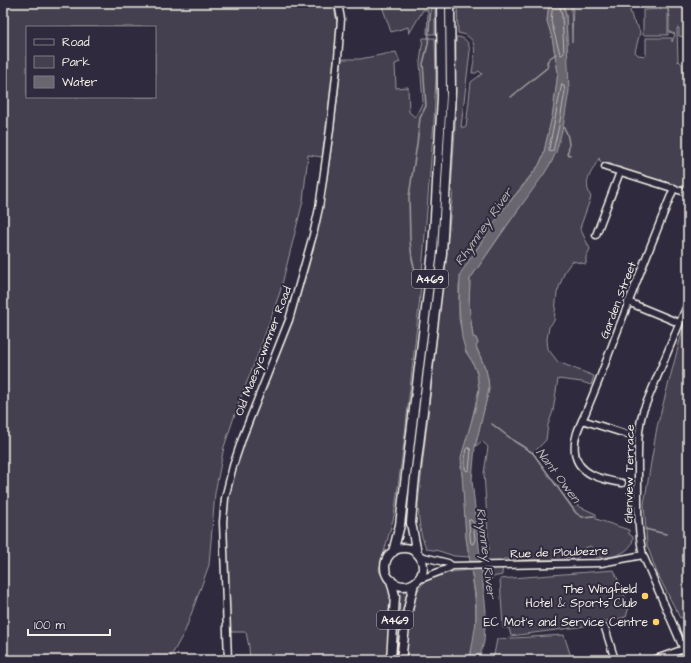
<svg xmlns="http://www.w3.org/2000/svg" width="691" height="663" font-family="'Architects Daughter',sans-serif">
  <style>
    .green { fill: #454050; stroke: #9c989c; fill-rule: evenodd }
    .water { fill: #6a6670; stroke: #a19ea0 }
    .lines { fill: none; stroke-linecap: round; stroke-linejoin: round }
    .shore { stroke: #bdb9b8; stroke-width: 1 }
    .stream { stroke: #a19ea0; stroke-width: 1.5 }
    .minor-casing { stroke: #f4f1e8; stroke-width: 9 }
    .major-casing { stroke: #f4f1e8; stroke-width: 11 }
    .minor { stroke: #2f2a3d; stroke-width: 6 }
    .major { stroke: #2f2a3d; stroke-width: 8 }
    .poi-dot { fill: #ffd166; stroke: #2f2a3d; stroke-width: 1.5 }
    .labels { text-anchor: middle; stroke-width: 4; stroke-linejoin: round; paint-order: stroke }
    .shield { fill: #2f2a3d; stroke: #b9b5b5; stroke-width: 1 }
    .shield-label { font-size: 11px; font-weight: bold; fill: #f4f1e8 }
    .street-label { font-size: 12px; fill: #f4f1e8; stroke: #2f2a3d }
    .poi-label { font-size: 12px; fill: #f4f1e8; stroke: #2f2a3d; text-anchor: end }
    .water-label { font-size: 13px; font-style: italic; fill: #b6b2b2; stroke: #2f2a3d }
  </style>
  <rect width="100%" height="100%" fill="#2f2a3d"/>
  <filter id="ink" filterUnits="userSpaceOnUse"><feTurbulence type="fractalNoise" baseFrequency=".025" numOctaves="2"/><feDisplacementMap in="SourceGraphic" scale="8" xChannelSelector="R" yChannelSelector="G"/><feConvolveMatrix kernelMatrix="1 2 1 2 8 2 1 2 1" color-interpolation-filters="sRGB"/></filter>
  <g filter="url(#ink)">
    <path class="green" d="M3 3H333L337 22 333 73 322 157 308 155 303 201 280 292 258 354 239 402 224 447 215 493 209 565 185 631 169 660H3ZM27 27H155V97H27Z
      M381 3H435V34H427L428 10H423L409 34 408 27 391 32Z
      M457 3H549L547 21 552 37 558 72 553 112 543 156 539 165 503 210 470 259 459 285V319L466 352 472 361 477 373 479 389 461 467 463 481 466 537 469 557 454 556 439 551 427 549C419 535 419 519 418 504L453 191H451L455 131 456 37C465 37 469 42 470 51L461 127H466L471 82 482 74 479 71 476 73H472C474 57 481 36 458 33Z
      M563 3H571L572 42 573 3H628L633 21 637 25 640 32 635 52 638 55 646 56V38H672V42L675 34 669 32V15L670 17 668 9V35H643V10L668 9 667 3C671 3 676 2 680 4 690 8 687 25 686 34L684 37 679 36V28H677L678 62 679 61 682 64 684 81 688 87V190L663 181 661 179 660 182 646 179 642 174 637 177 631 171 627 173 620 167 616 168 610 163 603 164 600 161 599 158C592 173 582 180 591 197L580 228 590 249 586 257V264L572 261 565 271 557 293 554 321 549 327 547 339 548 349 558 362 594 376 591 385 582 382 558 379 553 411 548 425 546 440 533 453 557 486 562 483 578 506 596 514V519L629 530V534L633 537C633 554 609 559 596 557L597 551 590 546 581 550 578 558 572 559V557L571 558 566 557V560L503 559 502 575 488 578 486 575 485 554 489 550 484 473 488 447 482 441 475 447 489 389 488 379 486 370 476 346 478 343 476 338 473 337 469 305 470 279 552 161 567 41 566 15Z
      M423 38H435L436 76 434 122 420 297 404 443 394 516 379 570C381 577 387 582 390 588 394 599 388 647 387 660H250L249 647 246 632H230L226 527 230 489 242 448 284 339C292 322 298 304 303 285 326 212 333 135 342 59H360L396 52 400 62 395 64 396 88 408 87 409 112 415 117 423 102 420 63Z
      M684 325 688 327V616L680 618 657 573 647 545 644 504 657 427Z
      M471 570C476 598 480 633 468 660H407C408 638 407 595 426 581 439 572 457 571 471 570Z
      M614 570 629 607 626 617 579 627 511 636 509 628H503L500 579Z
      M399 591H408L401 619 398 660H395L399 606Z
      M564 635 572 660H493L497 639Z"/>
    <path class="water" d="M549 3H563L566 15 569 91 563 127 556 152 552 161 544 174 503 231 470 279 469 305 473 337 476 338 478 343 476 347 486 370 488 379 489 389 475 447 472 480 486 611 484 642 479 660H468L471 653 476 622V599L466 537 461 457 476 406 479 389 477 373 472 361 466 352 462 338 459 307 460 274 503 210 527 181 539 165 543 156 553 112 558 72 552 37 547 21Z"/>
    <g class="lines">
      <path class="shore" d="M553 3 551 21 560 54 562 55 564 53 562 16 559 3
        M562 85 564 86 565 91 559 126 553 151 550 152 549 150Z
        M469 448 471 450 469 470 467 471 465 469V458L467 449Z
        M469 520H471L473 522 475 539 473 544 471 543Z"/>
      <path class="stream" d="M511 97 548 67 547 62 550 58 556 54
        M563 127C568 132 571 147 567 154L570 155
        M416 274 412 259 410 240 409 196 417 144 420 118 426 106 423 64 428 44 430 17 432 3
        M492 424 514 441 533 453 576 513 582 517 594 516
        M645 529 666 534"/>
      <g class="minor-casing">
        <path id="minor" d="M605 167 688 193
          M596 235 620 172
          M628 302 679 323
          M688 303 643 411C637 431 638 454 638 475 638 502 637 529 643 555L688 659
          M582 420 626 434
          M622 483C604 480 577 475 575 452 573 437 580 425 586 412 591 399 597 386 602 372 625 311 649 249 674 188
          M420 556 448 563 452 566
          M418 580 449 568 452 566 601 563 643 555
          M605 628 615 660
          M228 660 223 522 225 498 233 466 243 436 289 320 313 235 319 208 330 129 338 58 341 19 338 3
          M653 660 684 649"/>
      </g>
      <g class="major-casing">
        <path id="major" d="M385 567a19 19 0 1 1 38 0a19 19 0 1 1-38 0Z
          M393 552 400 525 433 251 442 97 441 3
          M417 553 411 523 414 486 442 253 451 92 450 3
          M391 580 395 596 391 660
          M401 660 406 619 414 583"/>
      </g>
      <use href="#minor" class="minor"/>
      <use href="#major" class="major"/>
    </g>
  </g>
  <g class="poi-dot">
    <circle cx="645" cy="596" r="4"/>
    <circle cx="656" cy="622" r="4"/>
  </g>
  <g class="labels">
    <g class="shield">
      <rect x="412" y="270" width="36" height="18" rx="3"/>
      <rect x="377" y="611" width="36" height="18" rx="3"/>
    </g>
    <g class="shield-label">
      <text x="430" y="283">A469</text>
      <text x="395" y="624">A469</text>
    </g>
    <g class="street-label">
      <text transform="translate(618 300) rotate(-69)" y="4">Garden Street</text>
      <text transform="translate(263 351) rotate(-69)" y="4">Old Maesycwmmer Road</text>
      <text transform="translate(629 474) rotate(-89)" y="4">Glenview Terrace</text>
      <text transform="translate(559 552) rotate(-2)" y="4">Rue de Ploubezre</text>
    </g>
    <g class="poi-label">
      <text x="637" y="593">The Wingfield<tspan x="637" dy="14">Hotel &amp; Sports Club</tspan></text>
      <text x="648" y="626">EC Mot's and Service Centre</text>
    </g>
    <g class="water-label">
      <text transform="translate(483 226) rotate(-55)" y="5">Rhymney River</text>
      <text transform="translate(559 475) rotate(53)" y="5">Nant Owen</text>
      <text transform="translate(487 553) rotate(83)" y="5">Rhymney River</text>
    </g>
  </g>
  <rect width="691" height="663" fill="none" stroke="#2f2a3d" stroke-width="16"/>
  <rect x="8" y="8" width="675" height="647" fill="none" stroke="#f4f1e8" stroke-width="1.5" filter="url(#ink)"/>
  <rect x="26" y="26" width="130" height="72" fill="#2f2a3d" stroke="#7e7a81"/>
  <rect x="34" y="39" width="20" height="6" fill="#2f2a3d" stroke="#7e7a81"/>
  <text x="62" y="46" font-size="12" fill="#f4f1e8">Road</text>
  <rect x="34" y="56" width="20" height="12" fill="#454050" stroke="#7e7a81"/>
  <text x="62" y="66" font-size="12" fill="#f4f1e8">Park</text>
  <rect x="34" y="76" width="20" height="12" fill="#6a6670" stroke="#7e7a81"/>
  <text x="62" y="86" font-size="12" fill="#f4f1e8">Water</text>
  <path d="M28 629v6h82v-6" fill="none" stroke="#f4f1e8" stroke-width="2"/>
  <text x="34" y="629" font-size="12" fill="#f4f1e8" stroke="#2f2a3d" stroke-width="3" paint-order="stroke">100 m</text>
</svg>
